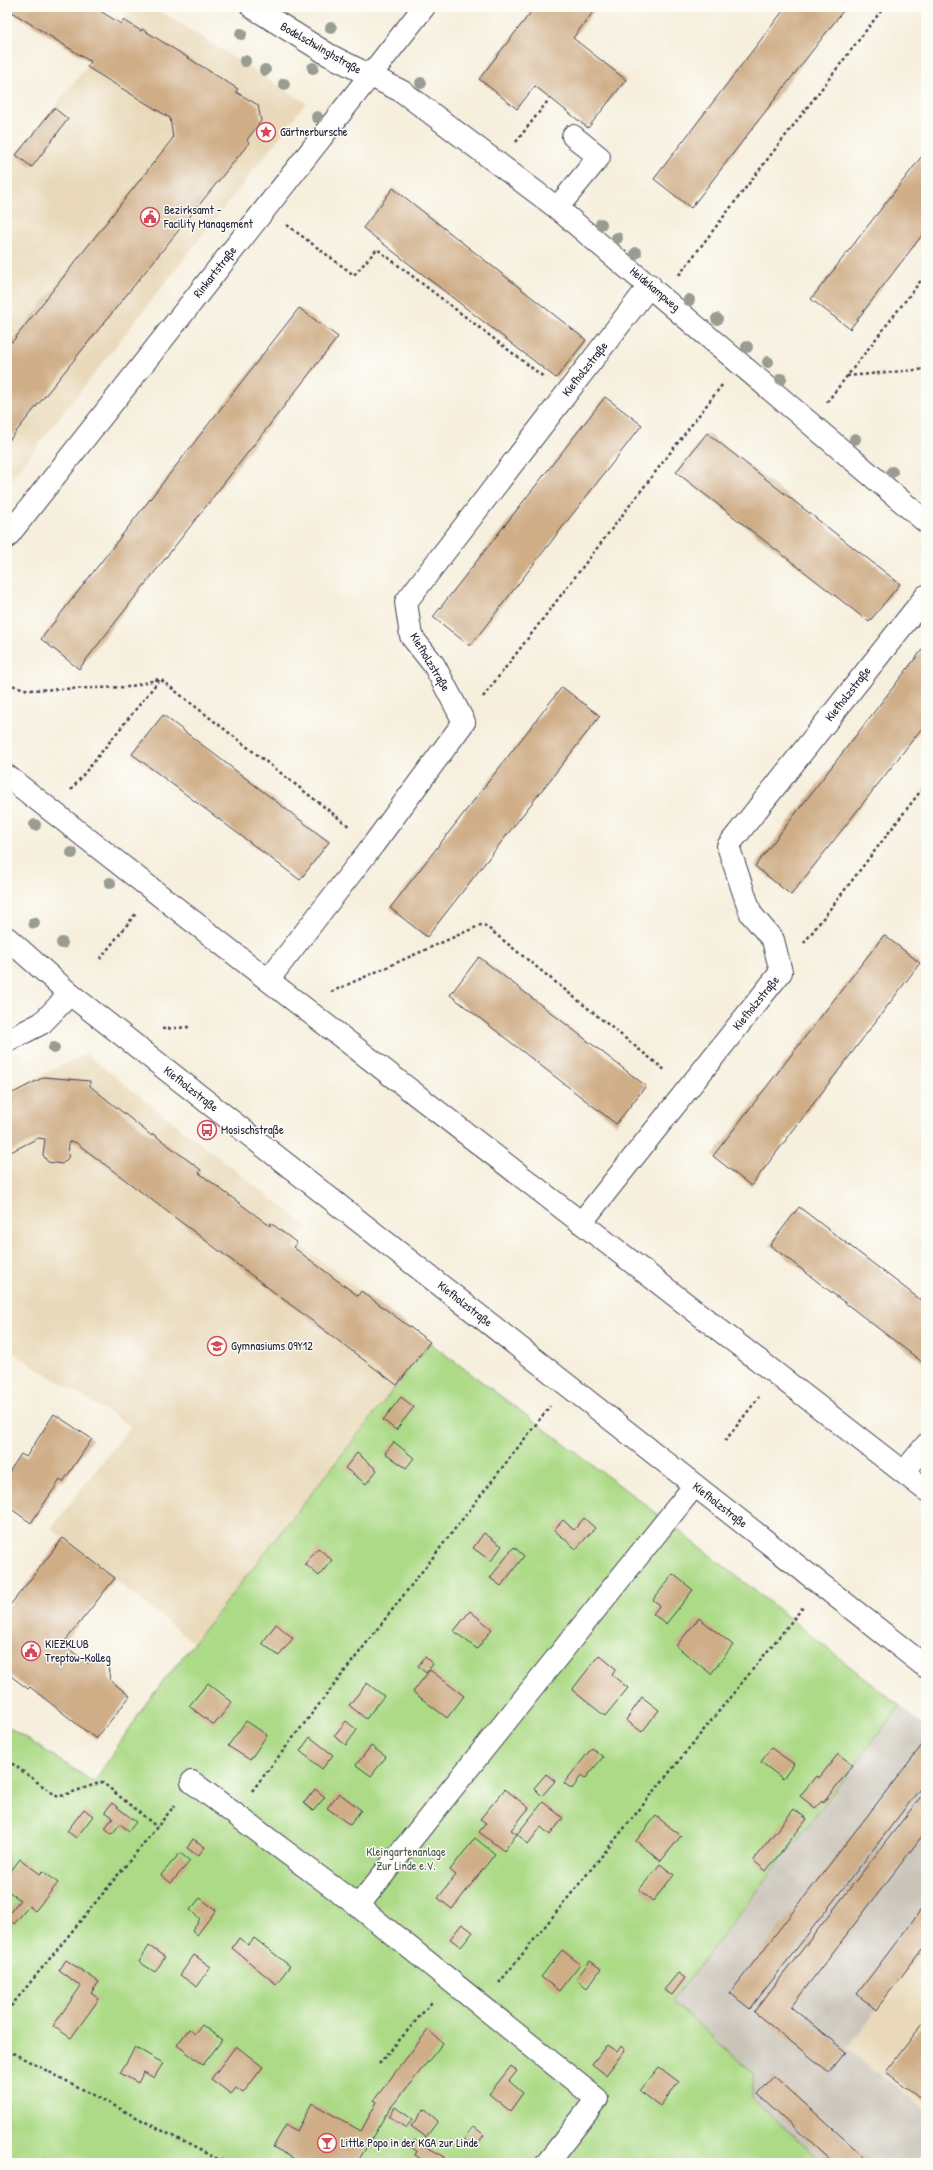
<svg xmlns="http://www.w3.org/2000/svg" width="933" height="2170" font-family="'Patrick Hand',sans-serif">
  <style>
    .built { fill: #e9d9ba }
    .industrial { fill: #c9c3b8 }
    .green { fill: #acda86; stroke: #677e60 }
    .building { fill: #cfad87 }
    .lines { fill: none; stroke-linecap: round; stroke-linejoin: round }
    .minor-casing { stroke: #424153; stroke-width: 24 }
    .path { stroke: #424153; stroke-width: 2.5; stroke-dasharray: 3 3; stroke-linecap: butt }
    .minor { stroke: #fff; stroke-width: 22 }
    .tree { fill: #989c91 }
    .labels { text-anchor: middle; stroke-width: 3; stroke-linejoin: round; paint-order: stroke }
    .street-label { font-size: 12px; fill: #22223b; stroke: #fdfcf7 }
    .poi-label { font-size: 12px; fill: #22223b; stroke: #fdfcf7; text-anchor: start }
    .park-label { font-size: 12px; fill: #4b5952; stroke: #fdfcf7 }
  </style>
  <rect width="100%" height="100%" fill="#fdfcf7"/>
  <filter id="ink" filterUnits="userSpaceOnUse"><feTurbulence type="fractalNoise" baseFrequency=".025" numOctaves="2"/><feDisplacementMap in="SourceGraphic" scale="8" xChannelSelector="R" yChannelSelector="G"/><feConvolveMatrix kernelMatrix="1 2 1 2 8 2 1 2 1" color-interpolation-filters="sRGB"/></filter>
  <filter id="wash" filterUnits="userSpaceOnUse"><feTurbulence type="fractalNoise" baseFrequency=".012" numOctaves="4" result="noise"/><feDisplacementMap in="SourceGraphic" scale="16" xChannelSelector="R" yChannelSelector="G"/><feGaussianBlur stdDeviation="0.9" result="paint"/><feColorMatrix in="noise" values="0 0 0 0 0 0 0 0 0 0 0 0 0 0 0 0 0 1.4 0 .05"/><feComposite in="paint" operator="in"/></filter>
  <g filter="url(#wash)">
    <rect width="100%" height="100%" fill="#f6efdd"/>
    <path class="built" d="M134 7H154L306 103 7 485V167Z
      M86 1054 308 1227 297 1243 430 1343 194 1643 51 1528 130 1426 7 1349V1092Z
      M926 1944V2110L847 2049Z"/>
    <path class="industrial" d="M900 1706 926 1727V1944L847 2049 926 2110V2150L916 2163H823L752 2098 672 2001Z"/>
    <path class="green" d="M430 1343 667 1521 900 1706 672 2001 754 2074 752 2098 823 2163H7V1726L94 1782 147 1702Z"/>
    <g id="blocks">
      <path class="building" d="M7 7H94L121 24 124 20 141 31 142 29 238 89 236 92 258 105 261 121 247 140 249 143 7 443V338L12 342 173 138 170 118 87 67 91 62 7 9Z
        M535 7H597L573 38 626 80 588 128 535 86 517 109 479 79Z
        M786 7H846L691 208 654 179Z
        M54 108 68 119 32 167 16 155Z
        M926 151V230L850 329 811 299Z
        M393 188 586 340 556 378 363 228Z
        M299 308 338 337 79 669 41 639Z
        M605 397 642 425 470 646 433 617Z
        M707 433 900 584 869 622 676 472Z
        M925 646 926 723 791 895 755 866Z
        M562 687 600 716 427 937 390 908Z
        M163 715 329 842 300 880 132 754Z
        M884 935 920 963 751 1186 713 1156Z
        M479 957 646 1086 616 1124 450 995Z
        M44 1077 90 1081V1086L152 1136 153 1134 201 1170 199 1173 270 1226 271 1223 297 1243 293 1247 358 1296 361 1291 430 1342 397 1385 75 1142H69L68 1158 62 1164 48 1162 43 1155 45 1139 38 1138 7 1154V1096Z
        M799 1207 926 1304V1365L770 1245Z
        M401 1397 414 1407 396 1430 383 1420Z
        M54 1414 92 1439 63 1482 60 1480 31 1523 7 1506V1475L21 1454 26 1457Z
        M394 1442 414 1458 406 1468 385 1453Z
        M357 1453 377 1470 366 1484 345 1468Z
        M584 1518 595 1528 576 1549 554 1530 563 1520 574 1530Z
        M484 1533 502 1546 491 1561 473 1548Z
        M63 1538 115 1578 63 1644 87 1663 107 1660 110 1680 130 1696 96 1739 30 1687 28 1689 7 1673V1609Z
        M514 1547 524 1556 501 1586 490 1578Z
        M318 1548 332 1560 319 1576 305 1564Z
        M673 1574 693 1590 666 1624 653 1614 660 1605 653 1600Z
        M470 1611 492 1629 477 1649 454 1631Z
        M699 1618 733 1645 711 1674 676 1646Z
        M276 1624 293 1638 279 1656 262 1643Z
        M599 1655 616 1669 612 1675 628 1688 605 1716 572 1690Z
        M425 1657 433 1664 426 1673 418 1666Z
        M430 1670 464 1696 447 1718 413 1692Z
        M208 1683 232 1702 214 1725 189 1706Z
        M367 1683 384 1696 366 1719 349 1705Z
        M642 1697 659 1710 642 1732 626 1720Z
        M246 1721 267 1735 250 1760 228 1746Z
        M346 1721 357 1730 346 1745 334 1736Z
        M310 1737 333 1755 322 1769 300 1751Z
        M926 1740V1781L750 2009 730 1993Z
        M371 1746 386 1757 371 1776 356 1765Z
        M592 1748 603 1757 585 1779 581 1776 572 1789 564 1783Z
        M771 1748 794 1764 783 1779 761 1762Z
        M838 1754 853 1765 823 1803 822 1801 815 1808 800 1796 816 1776 819 1778Z
        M546 1774 555 1781 542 1796 534 1788Z
        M315 1789 325 1797 313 1811 304 1803Z
        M505 1789 529 1808 511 1830 517 1834 504 1851 479 1832 486 1823 480 1819Z
        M926 1790V1831L791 2007 846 2052 829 2072 754 2012Z
        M339 1793 361 1810 350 1825 327 1808Z
        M543 1802 563 1818 550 1835 541 1827 528 1844 517 1834Z
        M112 1803 136 1822 129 1831 120 1824 112 1834 105 1828 113 1817 105 1812Z
        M84 1809 93 1816 76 1838 67 1831Z
        M794 1809 807 1819 766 1871 753 1860Z
        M656 1816 681 1836 661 1861 636 1841Z
        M475 1838 495 1854 452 1909 438 1898 456 1875 450 1870Z
        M193 1839 205 1847 198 1856 187 1848Z
        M180 1853 190 1861 171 1883 161 1875Z
        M20 1859 40 1874 43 1871 58 1883 35 1911 29 1906 14 1924 7 1918V1916L20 1900 7 1890V1876Z
        M660 1864 674 1875 653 1901 639 1890Z
        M200 1898 216 1910 197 1935 192 1930 200 1919 190 1910Z
        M926 1903V1944L876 2010 857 1994Z
        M462 1924 473 1932 461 1947 450 1939Z
        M239 1938 248 1945 254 1938 290 1966 276 1984 232 1948Z
        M149 1946 165 1957 155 1972 139 1962Z
        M562 1950 580 1964 559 1991 541 1977Z
        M194 1955 211 1967 197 1987 180 1975Z
        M66 1960 99 1982 91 1993 99 1999 71 2038 53 2026 81 1986 59 1971Z
        M590 1961 601 1969 587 1988 576 1979Z
        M678 1973 685 1978 672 1995 664 1990Z
        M926 2019V2102L886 2072Z
        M202 2025 222 2040 203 2065 177 2045 189 2029 195 2034Z
        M428 2030 443 2043 388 2111 357 2163H302L273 2147 286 2125 297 2131 312 2103 361 2131 377 2102 374 2100Z
        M607 2045 617 2052 621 2046 625 2050 606 2075 592 2064Z
        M236 2046 263 2067 243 2093 236 2088 231 2094 211 2079Z
        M135 2047 163 2063 154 2078 144 2072 138 2083 120 2073Z
        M511 2066 517 2071 509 2081 523 2093 510 2111 489 2094Z
        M659 2067 679 2082 660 2106 640 2091Z
        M774 2076 871 2163H833L758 2094Z
        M395 2107 412 2119 406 2128 389 2116Z
        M424 2109 438 2121 426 2137 411 2126Z
        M473 2126 484 2135 475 2147 464 2139Z
        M414 2140 445 2157 442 2163H419L421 2159 415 2155 417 2151 410 2147Z
        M43 2157 55 2163H40Z"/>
    </g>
  </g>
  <g filter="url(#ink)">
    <use href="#blocks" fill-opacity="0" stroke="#424153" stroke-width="1"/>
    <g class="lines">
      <g class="minor-casing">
        <path id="minor" d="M252 7 329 55 403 92 557 208 926 522
          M557 208 599 157 573 136
          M7 537 424 7
          M7 776 268 980 926 1490
          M7 938 70 994 926 1667
          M268 980 373 845 464 722 434 665 411 636 406 602 650 285
          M7 1041 42 1023 70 994
          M581 1223 781 972 773 940 751 914 728 846 926 596
          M904 1472 926 1445
          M192 1782 358 1906 597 2099 547 2163
          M358 1906 695 1485"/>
      </g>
      <path class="path" d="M516 142 550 98
        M287 225 354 275 377 249 545 378
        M679 275 884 7
        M847 376 926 369
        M827 402 926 274
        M7 684 29 690 128 687 159 679
        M483 697 722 385
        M71 790 160 679 350 827
        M804 943 926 784
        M100 959 137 912
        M331 992 483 924 666 1071
        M162 1029 189 1027
        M725 1441 759 1397
        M7 1760 58 1797 102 1782 157 1827
        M252 1791 550 1406
        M499 1983 804 1606
        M7 2011 175 1805
        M7 2050 213 2157 229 2163
        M379 2064 432 2002"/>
      <use href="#minor" class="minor"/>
    </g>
    <g class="tree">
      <circle cx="331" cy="28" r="6"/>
      <circle cx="241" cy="34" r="6"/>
      <circle cx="245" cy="61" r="6"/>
      <circle cx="313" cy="68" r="6"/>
      <circle cx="265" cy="70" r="6"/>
      <circle cx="421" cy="83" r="6"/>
      <circle cx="284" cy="84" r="6"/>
      <circle cx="317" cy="117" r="6"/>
      <circle cx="601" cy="224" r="6"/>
      <circle cx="617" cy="238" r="6"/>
      <circle cx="636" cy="253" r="6"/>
      <circle cx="689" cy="300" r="6"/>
      <circle cx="717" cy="319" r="6"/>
      <circle cx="747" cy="347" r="6"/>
      <circle cx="768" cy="362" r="6"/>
      <circle cx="781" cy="379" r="6"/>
      <circle cx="855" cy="439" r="6"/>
      <circle cx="892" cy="472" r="6"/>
      <circle cx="35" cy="825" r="6"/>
      <circle cx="72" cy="853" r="6"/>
      <circle cx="110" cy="883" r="6"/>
      <circle cx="34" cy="923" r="6"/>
      <circle cx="62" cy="943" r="6"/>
      <circle cx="54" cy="1048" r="6"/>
    </g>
  </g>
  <defs>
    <g id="sight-ring" transform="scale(1)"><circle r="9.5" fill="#fdfcf7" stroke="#d1495b" stroke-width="1.5"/><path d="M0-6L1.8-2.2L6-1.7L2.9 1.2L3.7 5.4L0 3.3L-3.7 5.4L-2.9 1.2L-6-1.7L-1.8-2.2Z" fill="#d1495b"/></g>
    <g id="civic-ring" transform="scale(1)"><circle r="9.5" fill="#fdfcf7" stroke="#d1495b" stroke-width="1.5"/><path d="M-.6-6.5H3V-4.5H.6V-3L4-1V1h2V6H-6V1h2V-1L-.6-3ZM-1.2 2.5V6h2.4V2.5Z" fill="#d1495b"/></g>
    <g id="bus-ring" transform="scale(1)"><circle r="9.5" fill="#fdfcf7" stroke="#d1495b" stroke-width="1.5"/><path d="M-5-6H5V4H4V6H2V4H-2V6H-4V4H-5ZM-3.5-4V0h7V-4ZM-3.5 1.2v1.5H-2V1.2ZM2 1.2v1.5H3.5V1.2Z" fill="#d1495b"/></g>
    <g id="school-ring" transform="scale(1)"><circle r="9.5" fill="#fdfcf7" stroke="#d1495b" stroke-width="1.5"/><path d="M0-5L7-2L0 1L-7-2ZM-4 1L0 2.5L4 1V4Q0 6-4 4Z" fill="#d1495b"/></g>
    <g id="bar-ring" transform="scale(1)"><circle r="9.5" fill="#fdfcf7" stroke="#d1495b" stroke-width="1.5"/><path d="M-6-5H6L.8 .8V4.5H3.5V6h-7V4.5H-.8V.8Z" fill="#d1495b"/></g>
  </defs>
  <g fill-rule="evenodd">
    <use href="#sight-ring" x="266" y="132"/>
    <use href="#civic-ring" x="150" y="217"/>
    <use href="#bus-ring" x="207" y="1130"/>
    <use href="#school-ring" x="217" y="1346"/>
    <use href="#civic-ring" x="31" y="1651"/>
    <use href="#bar-ring" x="327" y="2143"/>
  </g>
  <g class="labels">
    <g class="street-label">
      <text transform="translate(321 48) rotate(30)" y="4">Bodelschwinghstraße</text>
      <text transform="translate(215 272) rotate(-52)" y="4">Rinkartstraße</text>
      <text transform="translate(655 289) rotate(40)" y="4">Heidekampweg</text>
      <text transform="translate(585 369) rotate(-52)" y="4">Kiefholzstraße</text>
      <text transform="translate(430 662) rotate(59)" y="4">Kiefholzstraße</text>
      <text transform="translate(848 694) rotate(-52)" y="4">Kiefholzstraße</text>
      <text transform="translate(756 1003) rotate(-51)" y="4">Kiefholzstraße</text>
      <text transform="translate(191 1089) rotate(38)" y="4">Kiefholzstraße</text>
      <text transform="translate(465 1304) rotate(38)" y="4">Kiefholzstraße</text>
      <text transform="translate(720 1505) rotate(38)" y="4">Kiefholzstraße</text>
    </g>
    <g class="poi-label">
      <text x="280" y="136">Gärtnerbursche</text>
      <text x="164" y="214">Bezirksamt -<tspan x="164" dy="14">Facility Management</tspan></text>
      <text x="221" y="1134">Mosischstraße</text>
      <text x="231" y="1350">Gymnasiums 09Y12</text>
      <text x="45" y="1648">KIEZKLUB<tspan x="45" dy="14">Treptow-Kolleg</tspan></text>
      <text x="341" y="2147">Little Popo in der KGA zur Linde</text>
    </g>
    <g class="park-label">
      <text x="406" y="1856">Kleingartenanlage<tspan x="406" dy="14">Zur Linde e.V.</tspan></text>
    </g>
  </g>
  <rect width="933" height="2170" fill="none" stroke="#fdfcf7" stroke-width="24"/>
</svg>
